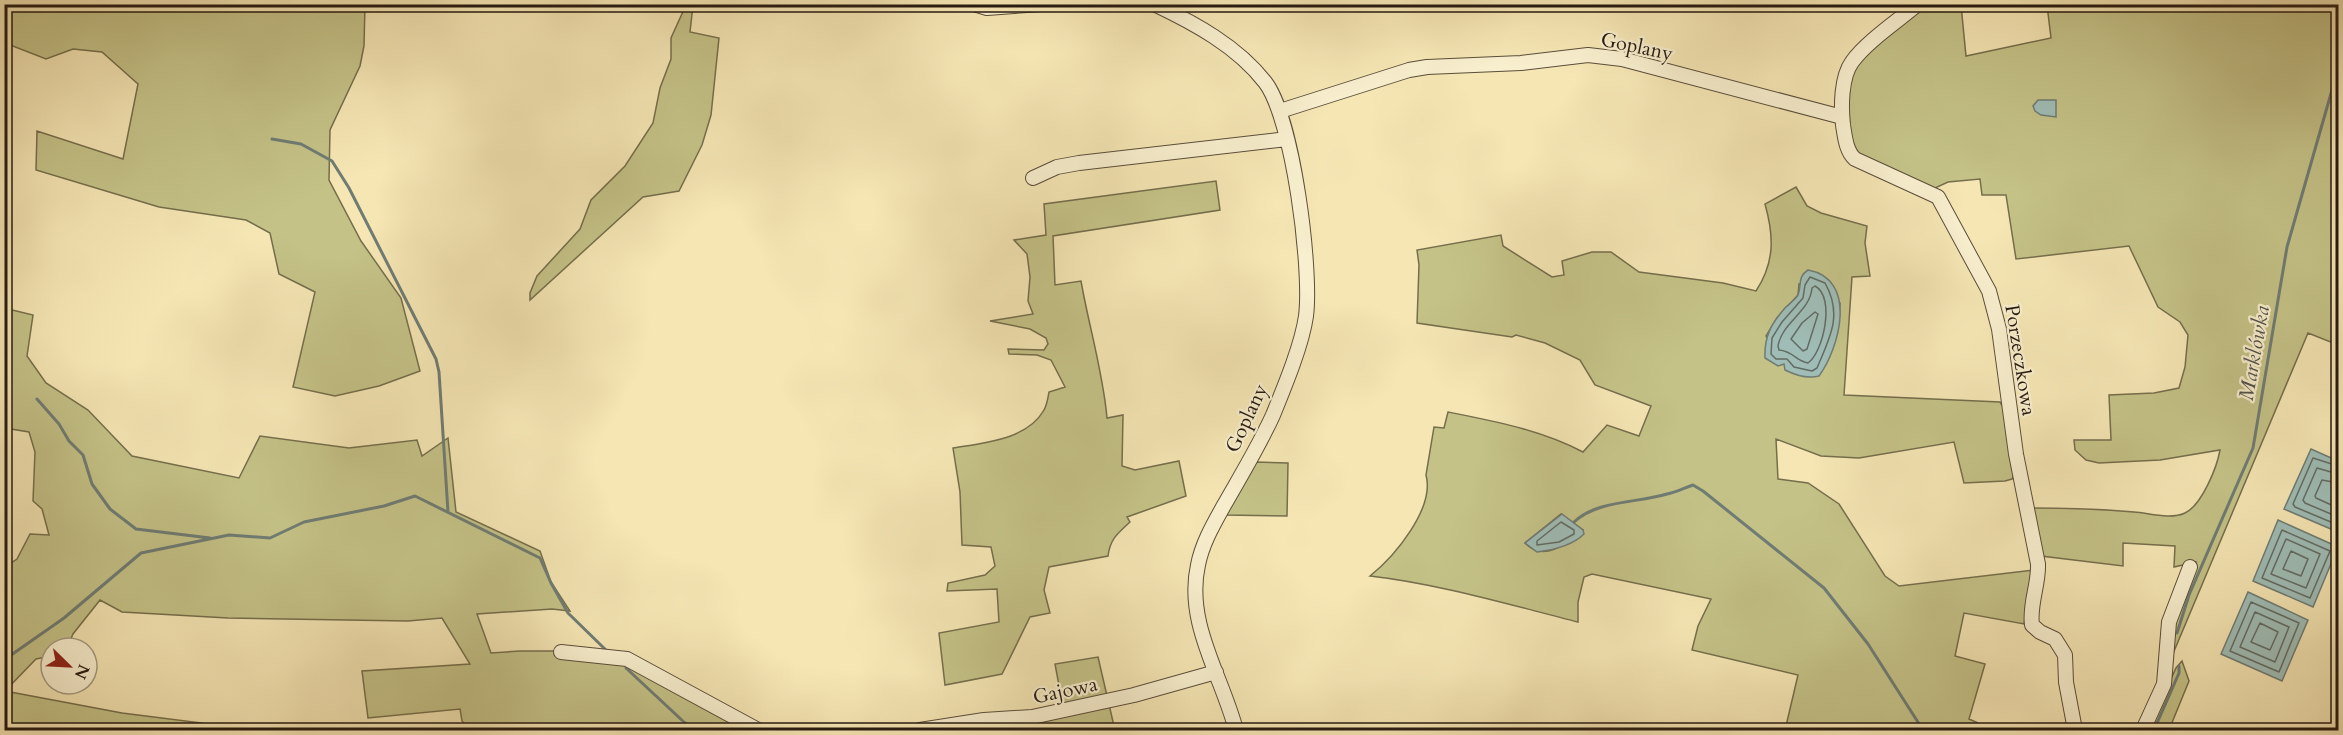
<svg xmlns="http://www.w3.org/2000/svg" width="2343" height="735" font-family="Cardo,serif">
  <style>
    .green { fill: #c4c287; stroke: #756e4c; stroke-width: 1.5; fill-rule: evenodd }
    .water { fill: #9fbdb6; stroke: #6f7c74; stroke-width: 1.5 }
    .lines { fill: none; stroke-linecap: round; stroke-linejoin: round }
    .shore { stroke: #626c64; stroke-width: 1.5 }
    .stream { stroke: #6f7c74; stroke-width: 3 }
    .minor-casing { stroke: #5a4d3a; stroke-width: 16 }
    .minor { stroke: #f8efce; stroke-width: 14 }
    .labels { text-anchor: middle; stroke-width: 4.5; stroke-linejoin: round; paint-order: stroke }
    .street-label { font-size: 20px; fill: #261a11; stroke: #f8efce }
    .water-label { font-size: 21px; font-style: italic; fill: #50534b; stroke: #f8efce }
  </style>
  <rect width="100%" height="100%" fill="#f5e6b4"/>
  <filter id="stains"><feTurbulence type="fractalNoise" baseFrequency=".00333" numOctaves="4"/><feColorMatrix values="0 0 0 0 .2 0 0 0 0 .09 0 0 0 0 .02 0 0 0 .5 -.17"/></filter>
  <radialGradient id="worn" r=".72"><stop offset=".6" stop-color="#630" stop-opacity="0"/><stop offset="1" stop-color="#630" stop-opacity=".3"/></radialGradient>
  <path class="green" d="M2117 4 2128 7 2145 4 2338 5V243L2333 249 2334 257 2338 261V345L2308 333 2172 656 2174 616 2196 562 2174 567 2175 546 2123 543V566L2041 556 2031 508C2065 508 2100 509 2134 512 2149 513 2170 520 2185 513 2202 505 2217 467 2220 450L2160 460 2099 463 2086 460 2075 450 2074 440H2111L2109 395 2154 393 2179 388 2185 367 2188 335 2180 322 2158 307 2129 246 2016 259 2006 195H1982L1980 179 1948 182 1933 189C1913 180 1868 166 1855 151 1844 137 1845 86 1852 70 1856 59 1918 7 1928 5 1938 2 1951 5 1961 5L1966 56 2051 38 2047 5Z
    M4 5H365L364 46 360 66 330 130 329 180 361 241 401 298 420 371 379 386 335 396 293 387 315 292 279 274 270 233 246 220 159 207 36 170 37 131 123 159 138 84 102 52 73 49 46 59 5 43Z
    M686 5H693L690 32 719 38 711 115 702 145 679 191 643 197 530 300V293L537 276 580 229 591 200 625 166 653 123 660 88 671 59V38Z
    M1216 181 1220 210 1053 236 1055 285 1081 281C1089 327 1103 372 1107 418L1123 415 1122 466 1135 470 1179 461 1186 496 1127 517 1130 522C1118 533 1110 539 1108 556L1049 567 1044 590 1050 613 1030 617 1002 674 945 685 939 633 999 622 997 589 947 591 948 583 985 575 995 566 991 547 962 545 960 492 953 448C983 443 1027 440 1044 410 1047 405 1048 398 1049 392L1065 387 1051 360 1037 355 1009 354 1008 349 1044 350 1048 344 1046 338 1030 329 990 321 1033 314 1028 301 1030 277 1027 254 1014 240 1046 235 1044 204Z
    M1796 187 1807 206 1821 213 1867 226 1865 243 1870 276 1852 277 1844 395 2000 402 2005 410 2016 471 2012 479 2005 481 1964 483 1954 442 1859 458 1821 456 1776 439 1778 479 1808 483 1839 504 1885 576 1899 586 2035 570 2024 624 1964 613 1955 656 1985 664 1969 719 1978 723 1977 730H1807L1786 726 1798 675 1692 650 1698 626 1711 599 1592 574 1584 577 1578 602V622C1510 605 1440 584 1370 576 1395 556 1435 508 1426 475L1434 427 1444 428 1448 412C1494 421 1541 430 1583 452L1607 425 1639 436 1651 406 1595 385 1580 360 1545 343 1516 335 1512 337 1417 323 1419 265 1417 250 1501 235 1503 246 1552 277 1564 275 1562 261 1592 252H1611L1639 272 1723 283 1756 291C1775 262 1774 236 1765 204ZM1799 284 1840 303 1838 328 1782 363 1766 336 1777 318 1798 295ZM1561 514 1583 530C1567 543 1544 563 1525 543Z
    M4 308 33 315 27 356 46 383 88 410 132 456 239 478 260 436 349 448 417 440 422 456 448 438 456 512 540 551 551 582 570 611 552 609 477 614 491 653 520 651H600L632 654 751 730H470L462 721 460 709 368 718 362 671 470 664 442 618 408 621 228 618 122 612 100 600 73 634 67 648H51V656L36 659 5 691 122 713 202 723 199 730H5V567L17 559 30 534 49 535 42 509 33 501 35 452 29 432 5 428Z
    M1254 462 1288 463 1287 516 1224 515Z
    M1098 657 1114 726 1091 730H965L967 724 1064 712 1055 664Z
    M2182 661 2189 681 2169 730H2148L2176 668Z"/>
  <path class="water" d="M2038 100H2056V117L2041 115 2035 111 2033 106Z
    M1808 270C1858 279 1840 347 1819 376 1808 379 1795 375 1785 370L1784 364 1778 366 1765 358C1764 337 1771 324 1785 308 1789 304 1796 299 1798 295 1802 285 1797 277 1808 270Z
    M2311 449 2338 461V532L2284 509Z
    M1562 514 1583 530 1584 534C1572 546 1553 550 1537 552L1525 543Z
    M2278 520 2338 547 2313 607 2253 581Z
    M2248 592 2308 620 2282 681 2221 654Z"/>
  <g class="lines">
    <path class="shore" d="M1810 277 1825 283C1843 315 1830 337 1817 368L1812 371 1794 367 1787 359H1776L1771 354 1772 338 1782 322 1803 298 1805 285Z
      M1815 286C1836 297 1823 353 1808 363 1796 361 1793 351 1779 350L1778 346C1782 322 1810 312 1812 288Z
      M1815 312 1818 314 1807 349 1803 351 1791 339 1802 323Z
      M2338 466 2313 458 2293 504 2295 507 2338 525
      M2338 474 2317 468 2303 500 2305 503 2338 517
      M2338 483 2322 480 2315 496 2316 498 2338 508
      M1561 522 1574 530V534L1559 542 1537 545V541Z
      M2282 530 2330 551 2310 598 2262 578Z
      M2286 539 2320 554 2306 588 2271 574Z
      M2291 551 2308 559 2301 576 2283 569Z
      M2251 602 2299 623 2279 672 2230 651Z
      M2255 612 2289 627 2275 662 2240 647Z
      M2260 623 2278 632 2270 650 2251 642Z"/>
    <path class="stream" d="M272 139 301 144 332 161 349 188 436 359 439 372 448 512
      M37 399 59 424 69 441 83 455 92 484 110 509 136 529 210 538
      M1574 522C1597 500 1638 503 1667 494 1676 492 1684 488 1693 485L1703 491 1824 588 1868 644 1923 730
      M2177 633 2189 595 2253 448 2287 247 2338 69
      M4 660 64 618 141 553 229 535 270 538 304 522 384 506 415 496 540 558 551 583 568 613 609 653
      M626 668 685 723 697 730
      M2154 730 2179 673V666"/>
    <g class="minor-casing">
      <path id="minor" d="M974 4 987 8 1041 4
        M1154 4C1194 23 1237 46 1265 82 1293 118 1312 269 1306 316 1302 345 1284 388 1273 415 1259 446 1240 477 1223 507 1213 525 1202 544 1198 565 1185 623 1222 676 1236 730
        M1918 4C1899 20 1866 42 1852 62 1841 77 1841 107 1843 125 1845 137 1846 151 1855 159L1938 197 1989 291 1999 329 2016 454 2038 564C2039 584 2029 605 2032 625L2040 632 2055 639 2065 655 2066 682 2075 730
        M1280 111 1409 70 1427 67 1521 63 1588 55 1622 59 1842 117
        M1033 178 1057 167 1079 163 1287 139
        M561 652 627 659 758 730
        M920 730 984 720 1032 717 1134 695 1216 672
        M2143 730 2164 684 2169 622 2190 567"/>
    </g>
    <use href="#minor" class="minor"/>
  </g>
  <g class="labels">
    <g class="street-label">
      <text transform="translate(1637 46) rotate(12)" y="7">Goplany</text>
      <text transform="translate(2021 360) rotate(81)" y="7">Porzeczkowa</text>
      <text transform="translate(1246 418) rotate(-65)" y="7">Goplany</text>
      <text transform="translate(1065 690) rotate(-12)" y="7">Gajowa</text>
    </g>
    <g class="water-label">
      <text transform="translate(2254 353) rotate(-80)" y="7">Marklówka</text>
    </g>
  </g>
  <rect width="2343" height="735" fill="none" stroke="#f5e6b4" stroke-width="24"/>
  <rect x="6" y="6" width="2331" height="723" fill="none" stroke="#261a11" stroke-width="3"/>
  <rect x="12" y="12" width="2319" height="711" fill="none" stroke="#261a11" stroke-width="1.5"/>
  <g transform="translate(69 666) rotate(114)"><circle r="28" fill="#f8efce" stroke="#a49a82" stroke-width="1.5"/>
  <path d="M0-4.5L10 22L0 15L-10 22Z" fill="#8f2418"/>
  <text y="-9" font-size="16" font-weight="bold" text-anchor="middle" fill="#261a11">N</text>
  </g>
  <rect width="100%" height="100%" filter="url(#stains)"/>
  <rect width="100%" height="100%" fill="url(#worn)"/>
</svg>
